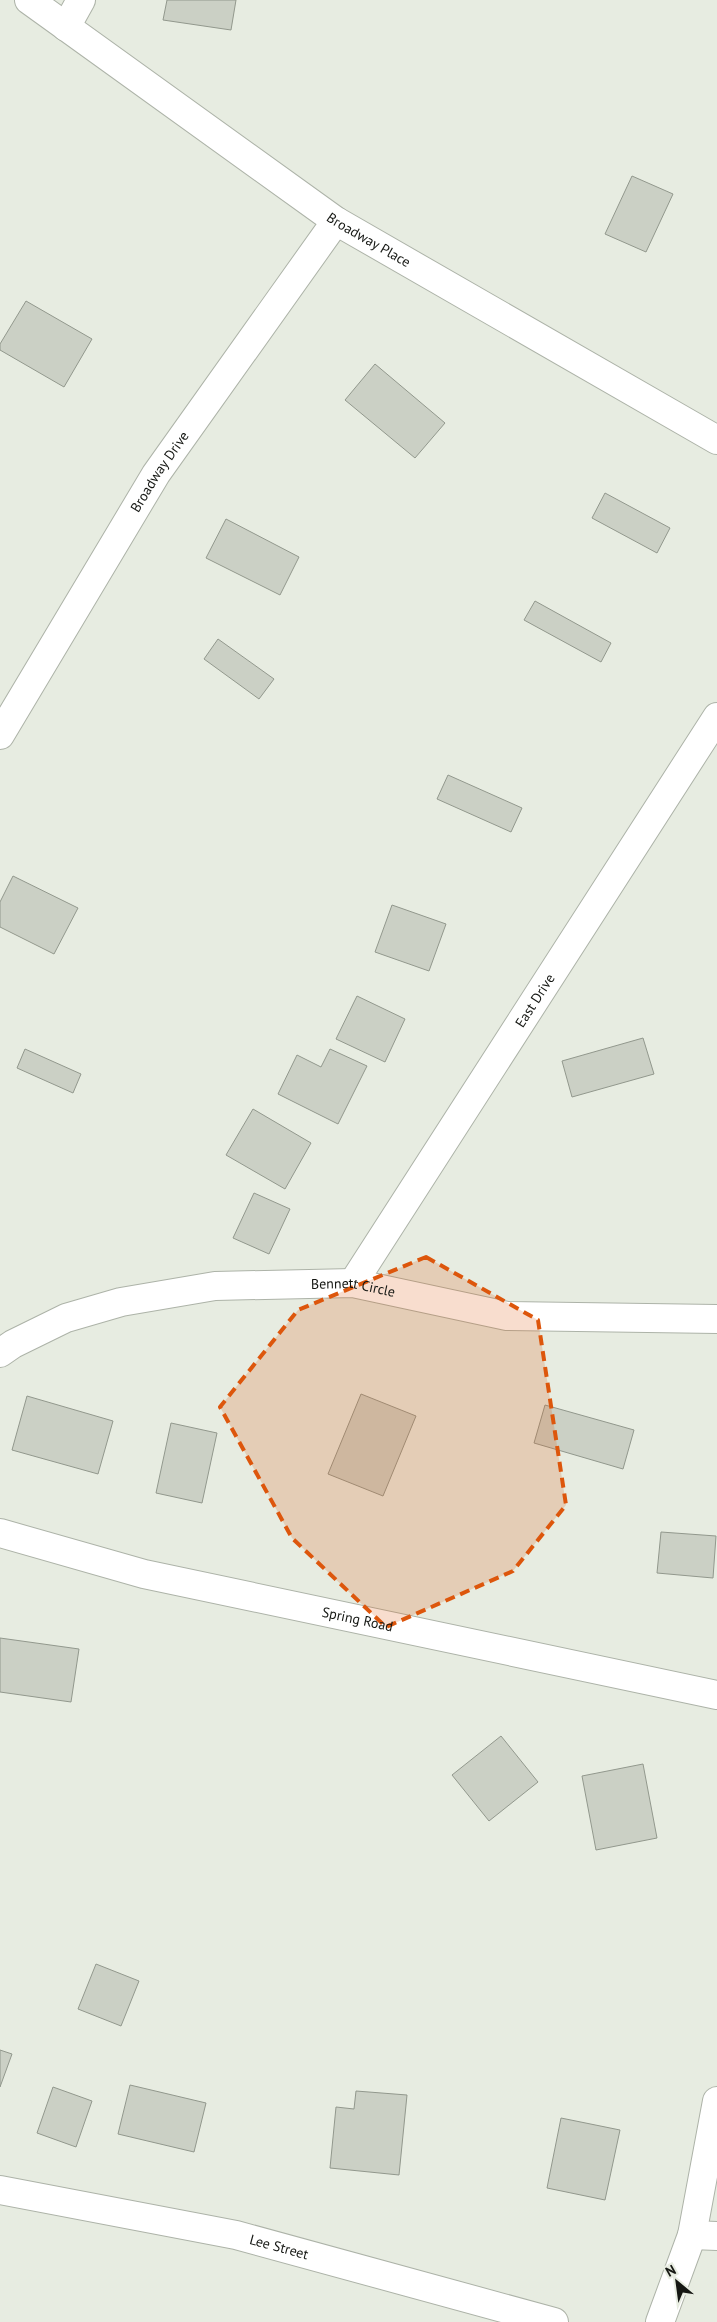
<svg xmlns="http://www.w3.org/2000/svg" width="717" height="2322" font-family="'PT Sans',sans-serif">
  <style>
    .building { fill: #cbd0c5; stroke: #92988d }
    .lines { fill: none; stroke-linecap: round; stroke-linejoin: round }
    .street-casing { stroke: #adb3a8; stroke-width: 30 }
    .street { stroke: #fff; stroke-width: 28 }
    .marked { fill: #dd560c; fill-opacity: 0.2; stroke: #dd560c; stroke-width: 4; stroke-dasharray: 10 6; stroke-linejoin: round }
    .labels { text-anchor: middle; stroke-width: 4; stroke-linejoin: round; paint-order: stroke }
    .street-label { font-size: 14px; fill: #151713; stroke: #e7ece1 }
  </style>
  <rect width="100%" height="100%" fill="#e7ece1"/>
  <path class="building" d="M167 0H236L231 30 163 20Z
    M632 176 673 194 646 252 605 234Z
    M26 301 92 339 64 387 0 350V344Z
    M375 364 445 423 415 458 345 400Z
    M605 493 670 528 657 553 592 518Z
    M226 519 299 557 280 595 206 558Z
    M535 601 611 643 601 662 524 620Z
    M218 639 274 679 259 699 204 659Z
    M448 775 522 808 511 832 437 799Z
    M13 876 78 908 54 954 0 927V902Z
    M392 905 446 924 429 971 375 952Z
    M357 996 405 1019 385 1062 336 1039Z
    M643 1038 654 1074 572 1097 562 1061Z
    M25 1049 81 1074 73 1093 17 1068Z
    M330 1049 367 1066 338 1124 278 1094 297 1055 321 1067Z
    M253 1109 311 1143 285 1189 226 1155Z
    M254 1193 290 1209 269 1254 233 1238Z
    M361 1394 416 1416 383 1496 328 1474Z
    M27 1396 113 1421 98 1474 12 1450Z
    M545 1405 634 1430 623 1469 534 1443Z
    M171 1423 217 1433 202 1503 156 1493Z
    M661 1532 716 1536 713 1578 657 1573Z
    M0 1638 79 1649 71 1702 0 1692Z
    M501 1736 538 1782 489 1821 452 1775Z
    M643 1764 657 1838 596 1850 582 1776Z
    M96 1964 139 1981 121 2026 78 2009Z
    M0 2050 12 2054 0 2087Z
    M130 2085 206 2103 194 2152 118 2134Z
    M53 2087 92 2101 76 2147 37 2133Z
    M356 2091 407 2095 399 2175 330 2168 336 2107 354 2109Z
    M561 2118 620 2130 605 2200 547 2188Z"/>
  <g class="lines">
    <g class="street-casing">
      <g id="street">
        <path id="s1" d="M29 0 336 221 717 440"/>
        <path d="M66 27 81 0"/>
        <path id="s2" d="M0 735 156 474 336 221"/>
        <path id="s3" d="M353 1283 717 717"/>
        <path id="s4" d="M0 1353 13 1344 66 1318 121 1302 215 1286 353 1283 507 1316 717 1319"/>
        <path id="s5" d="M0 1533 144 1574 717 1695"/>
        <path id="s6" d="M0 2190 236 2235 554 2322"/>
        <path d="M692 2235 717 2236"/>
        <path d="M660 2322 692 2235 717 2101"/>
      </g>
    </g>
    <use href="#street" class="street"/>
  </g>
  <path class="marked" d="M426 1257 538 1320 566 1505 513 1571 386 1627 292 1538 220 1407 298 1310Z"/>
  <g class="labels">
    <g class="street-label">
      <text dy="5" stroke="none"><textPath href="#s1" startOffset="416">Broadway Place</textPath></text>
      <text dy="5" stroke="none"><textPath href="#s2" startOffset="308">Broadway Drive</textPath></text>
      <text dy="5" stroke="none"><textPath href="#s3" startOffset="336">East Drive</textPath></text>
      <text dy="5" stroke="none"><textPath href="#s4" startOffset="366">Bennett Circle</textPath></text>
      <text dy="5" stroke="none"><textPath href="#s5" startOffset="368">Spring Road</textPath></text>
      <text dy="5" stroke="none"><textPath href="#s6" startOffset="285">Lee Street</textPath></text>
    </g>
  </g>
  <g transform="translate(677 2282) rotate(331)" stroke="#e7ece1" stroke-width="4" paint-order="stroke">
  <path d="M0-4L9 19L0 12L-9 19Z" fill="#151713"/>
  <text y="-8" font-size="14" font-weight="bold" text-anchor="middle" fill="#151713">N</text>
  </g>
</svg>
